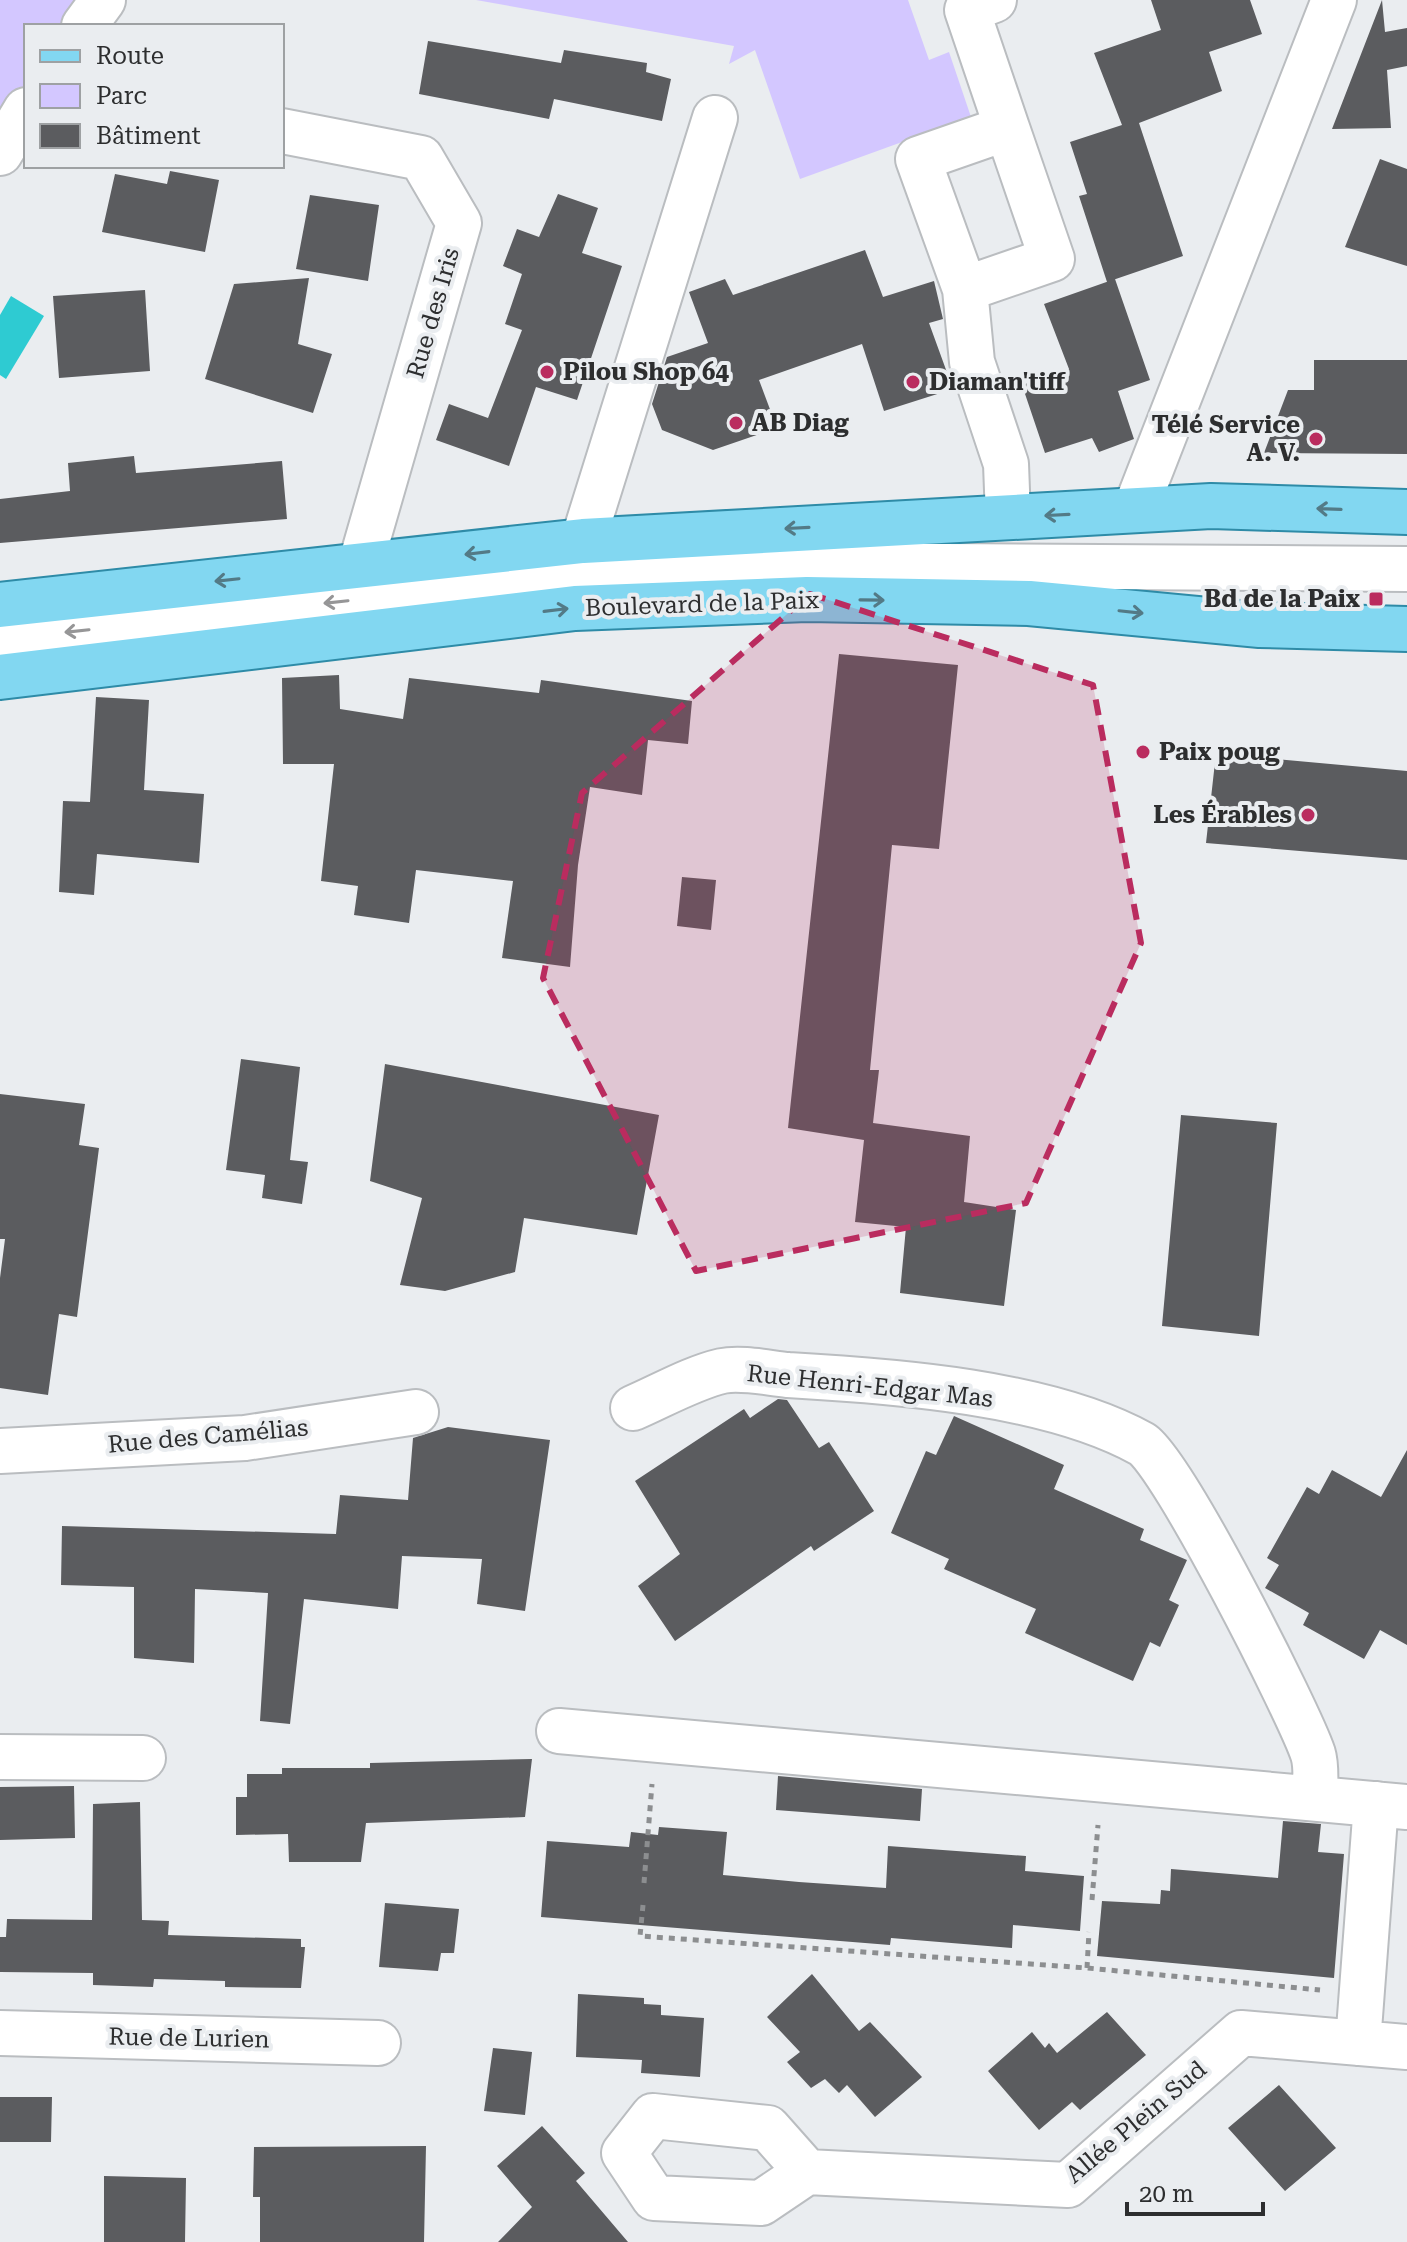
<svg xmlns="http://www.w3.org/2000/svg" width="1407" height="2242" font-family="'Roboto Serif',serif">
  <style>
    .green { fill: #d3c7ff }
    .water { fill: #2ecbd2 }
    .building { fill: #5b5c5f }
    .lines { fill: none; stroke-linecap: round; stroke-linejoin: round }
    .minor-casing { stroke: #babdc0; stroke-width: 48 }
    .major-casing { stroke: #2e8ba7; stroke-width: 48 }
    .path { stroke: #8c8e90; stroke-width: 5; stroke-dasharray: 6 6; stroke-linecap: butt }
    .minor { stroke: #fff; stroke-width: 44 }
    .major { stroke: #82d7f1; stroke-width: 44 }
    .oneway { stroke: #537a86 }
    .oneway2 { stroke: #969697 }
    .marked { fill: #ba2c5f; fill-opacity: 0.2; stroke: #ba2c5f; stroke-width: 6; stroke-dasharray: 16 10; stroke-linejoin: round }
    .poi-dot { fill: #ba2c5f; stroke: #eaedf0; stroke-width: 3 }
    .labels { text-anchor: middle; stroke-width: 8; stroke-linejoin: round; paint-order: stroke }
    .street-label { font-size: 24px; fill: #2d2e2f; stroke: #eaedf0 }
    .poi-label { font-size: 24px; font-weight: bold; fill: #2d2e2f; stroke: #eaedf0; text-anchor: start }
  </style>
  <rect width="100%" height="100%" fill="#eaedf0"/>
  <path class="green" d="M0 0H80L64 26H26V86L0 128Z
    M476 0H908L929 60 949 52 971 117 800 179 755 50 729 64 734 46Z"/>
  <path class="water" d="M11 296 44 316 6 379 0 375V315Z"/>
  <path class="building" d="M1151 0H1250L1262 34 1209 52 1222 91 1139 123 1183 256 1107 282 1079 196 1087 194 1070 142 1122 125 1094 53 1161 30Z
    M1382 0 1385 32 1407 28V66L1387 70 1391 128 1332 129Z
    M428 41 561 63 564 50 647 63 646 72 671 79 662 121 554 99 549 119 419 94Z
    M1380 159 1407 169V266L1345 247Z
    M170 171 219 180 205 252 102 232 115 174 167 184Z
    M558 194 598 208 582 253 622 266 577 400 536 387 509 466 436 440 449 404 488 418 522 330 505 324 522 274 503 266 517 229 539 237Z
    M310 195 379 205 368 281 296 269Z
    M865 250 883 297 934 281 943 319 929 323 953 389 884 411 862 344 759 380 777 428 713 450 662 430 652 404 667 357 708 343 689 292 725 279 733 295Z
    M309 278 298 344 332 354 313 413 205 379 234 284Z
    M1115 279 1150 380 1118 391 1134 439 1099 452 1092 438 1045 453 1022 385 1069 369 1044 304Z
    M145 290 150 371 59 378 53 296Z
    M1314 360H1407V454L1264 453 1288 390H1314Z
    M134 456 136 473 282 461 287 519 0 543V499L70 491 68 463Z
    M839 654 958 665 939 849 892 845 870 1070H879L873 1123 970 1136 964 1202 1016 1210 1004 1306 900 1293 906 1227 855 1222 864 1140 788 1128Z
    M339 675 340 709 403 719 409 678 539 693 541 680 692 701 688 744 648 740 642 795 590 787 578 865 570 967 502 958 513 881 416 870 409 923 354 915 358 886 321 881 334 764H283L282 678Z
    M96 697 149 700 144 790 204 794 199 863 97 854 94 895 59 892 63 801 90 802Z
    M1232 755 1407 771V860L1206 843 1215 762 1231 763Z
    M682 877 716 880 711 930 677 926Z
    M241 1059 300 1067 290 1160 308 1162 302 1204 262 1198 265 1175 226 1170Z
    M385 1064 659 1115 637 1235 524 1218 515 1272 445 1291 400 1285 422 1198 370 1181Z
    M0 1094 85 1104 79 1145 99 1148 77 1317 59 1314 48 1395 0 1388V1278L5 1239H0Z
    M1181 1115 1277 1123 1259 1336 1162 1326Z
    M778 1399 787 1400 819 1448 829 1442 874 1511 814 1551 811 1546 675 1641 638 1586 680 1554 635 1481 744 1409 750 1418Z
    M954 1416 1064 1465 1054 1489 1144 1529 1140 1540 1187 1560 1169 1600 1179 1605 1160 1647 1150 1642 1133 1681 1025 1633 1036 1609 944 1569 949 1559 891 1533 926 1451 936 1455Z
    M448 1427 550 1440 525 1611 477 1604 482 1559 402 1556 398 1609 304 1599 290 1724 260 1721 268 1593 195 1589 194 1663 134 1658V1587L61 1585 62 1526 336 1534 340 1495 408 1500 413 1438Z
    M1407 1450V1645L1380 1630 1364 1659 1303 1625 1309 1613 1265 1588 1279 1565 1267 1558 1307 1487 1319 1494 1332 1470 1381 1497Z
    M532 1759 525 1817 366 1823 361 1862H289L288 1834 236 1835V1797H247V1774H282V1768H370V1763Z
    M778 1776 922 1789 920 1821 776 1810Z
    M74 1786 75 1838 0 1840V1787Z
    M140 1802 142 1920 169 1921 168 1935 301 1939V1947H305L301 1988 225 1987V1981L154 1979 153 1987 93 1985V1973L0 1972V1937H6L7 1919 92 1920 93 1804Z
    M1283 1821 1321 1824 1318 1852 1344 1854 1334 1978 1097 1956 1102 1901 1160 1904 1161 1890 1170 1891 1171 1869 1278 1878Z
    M659 1827 727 1832 723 1875 799 1882 886 1888 888 1846 1026 1856 1025 1871 1084 1876 1080 1931 1013 1925 1012 1948 891 1938 890 1945 541 1917 547 1841 629 1847 631 1832 658 1835Z
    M385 1903 459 1909 454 1953H441L438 1971 379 1967Z
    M812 1974 859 2031 870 2022 922 2077 875 2117 847 2085 839 2093 825 2079 811 2088 787 2062 800 2052 767 2017Z
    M578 1994 644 1998V2004L661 2005V2015L704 2018 700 2077 641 2073 642 2060 576 2057Z
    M1107 2012 1146 2055 1080 2110 1072 2102 1039 2130 988 2071 1032 2032 1045 2048 1049 2043 1057 2053Z
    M493 2048 532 2052 525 2115 484 2111Z
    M1279 2085 1336 2148 1285 2191 1228 2128Z
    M0 2097H52L51 2142H0Z
    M542 2126 585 2173 576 2181 628 2242H498L532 2207 497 2166Z
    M426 2146 424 2242H260V2197H253L254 2147Z
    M104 2176 186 2178 185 2242H104Z"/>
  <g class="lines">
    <g class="minor-casing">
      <path id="minor" d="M994 0 967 10 1007 128
        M84 26 103 0
        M282 131 421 158 459 223 360 566
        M0 153 26 110
        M965 289 1052 259 1007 128 918 159 965 289 972 362 1006 464 1008 517
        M1135 510 1334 0
        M583 541 715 118
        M0 639 553 578 801 565 1407 569
        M633 1408C661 1396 692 1378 722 1371 741 1367 768 1373 788 1375 894 1381 1048 1392 1142 1444 1171 1460 1299 1712 1313 1754 1317 1767 1315 1783 1315 1796
        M0 1451 245 1438 416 1412
        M559 1731 1407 1807
        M0 1757 143 1758
        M0 2033 378 2043
        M1358 2043 1376 1804
        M807 2172 768 2128 653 2116 624 2153 654 2198 761 2203 807 2172 1068 2185 1241 2033 1407 2047"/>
    </g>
    <g class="major-casing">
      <path id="major" d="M0 605 583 541 1211 506 1407 512
        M0 677 575 608 807 599 1029 603 1260 625 1407 629"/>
    </g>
    <path class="path" d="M644 1883 652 1784
      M1092 1900 1098 1825
      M643 1905 640 1936 1087 1968 1320 1990
      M1087 1968 1089 1932"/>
    <use href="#minor" class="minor"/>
    <use href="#major" class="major"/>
  </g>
  <defs><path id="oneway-shaft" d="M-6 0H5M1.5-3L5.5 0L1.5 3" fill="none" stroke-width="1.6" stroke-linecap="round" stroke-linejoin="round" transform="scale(2)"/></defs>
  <g class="oneway">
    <use href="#oneway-shaft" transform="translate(1329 509) rotate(-178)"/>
    <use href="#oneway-shaft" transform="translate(1057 515) rotate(177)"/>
    <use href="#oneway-shaft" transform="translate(797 528) rotate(177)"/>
    <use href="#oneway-shaft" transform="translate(477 553) rotate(173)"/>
    <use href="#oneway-shaft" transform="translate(227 580) rotate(174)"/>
    <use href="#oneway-shaft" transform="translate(872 600) rotate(1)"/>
    <use href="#oneway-shaft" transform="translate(556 610) rotate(-7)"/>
    <use href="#oneway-shaft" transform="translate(1131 612) rotate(6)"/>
  </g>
  <g class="oneway2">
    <use href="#oneway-shaft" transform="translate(336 602) rotate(174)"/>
    <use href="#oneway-shaft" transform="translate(77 631) rotate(174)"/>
  </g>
  <path class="marked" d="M810 594 1093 685 1141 943 1026 1203 696 1271 543 978 582 793Z"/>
  <g class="poi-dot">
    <circle cx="547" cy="372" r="8"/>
    <circle cx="913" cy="382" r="8"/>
    <circle cx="736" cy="423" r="8"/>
    <circle cx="1316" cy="439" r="8"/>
    <rect x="1368" y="591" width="16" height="16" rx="4"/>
    <circle cx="1143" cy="752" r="8"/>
    <circle cx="1308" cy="815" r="8"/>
  </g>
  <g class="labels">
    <g class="street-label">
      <text transform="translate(433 313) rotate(-74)" y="8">Rue des Iris</text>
      <text transform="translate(702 604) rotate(-2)" y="8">Boulevard de la Paix</text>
      <text transform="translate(870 1386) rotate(6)" y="8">Rue Henri-Edgar Mas</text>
      <text transform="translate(208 1436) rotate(-5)" y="8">Rue des Camélias</text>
      <text transform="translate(189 2038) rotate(1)" y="8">Rue de Lurien</text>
      <text transform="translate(1136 2122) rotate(-40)" y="8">Allée Plein Sud</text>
    </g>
    <g class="poi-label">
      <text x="563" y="380">Pilou Shop 64</text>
      <text x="929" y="390">Diaman'tiff</text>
      <text x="752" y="431">AB Diag</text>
      <text x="1300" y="433" text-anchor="end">Télé Service<tspan x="1300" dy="28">A. V.</tspan></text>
      <text x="1360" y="607" text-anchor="end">Bd de la Paix</text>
      <text x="1159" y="760">Paix poug</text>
      <text x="1292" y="823" text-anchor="end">Les Érables</text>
    </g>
  </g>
  <rect x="24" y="24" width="260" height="144" fill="#eaedf0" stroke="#9ea1a3" stroke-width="2"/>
  <rect x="40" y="50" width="40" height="12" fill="#82d7f1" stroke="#9ea1a3" stroke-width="2"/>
  <text x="96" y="64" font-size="24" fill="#2d2e2f">Route</text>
  <rect x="40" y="84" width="40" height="24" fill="#d3c7ff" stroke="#9ea1a3" stroke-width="2"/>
  <text x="96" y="104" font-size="24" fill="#2d2e2f">Parc</text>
  <rect x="40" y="124" width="40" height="24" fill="#5b5c5f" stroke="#9ea1a3" stroke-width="2"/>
  <text x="96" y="144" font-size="24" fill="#2d2e2f">Bâtiment</text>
  <path d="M1127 2202v12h136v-12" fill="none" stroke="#2d2e2f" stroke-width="4"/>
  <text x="1139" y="2202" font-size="24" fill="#2d2e2f" stroke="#eaedf0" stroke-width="6" paint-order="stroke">20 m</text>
</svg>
